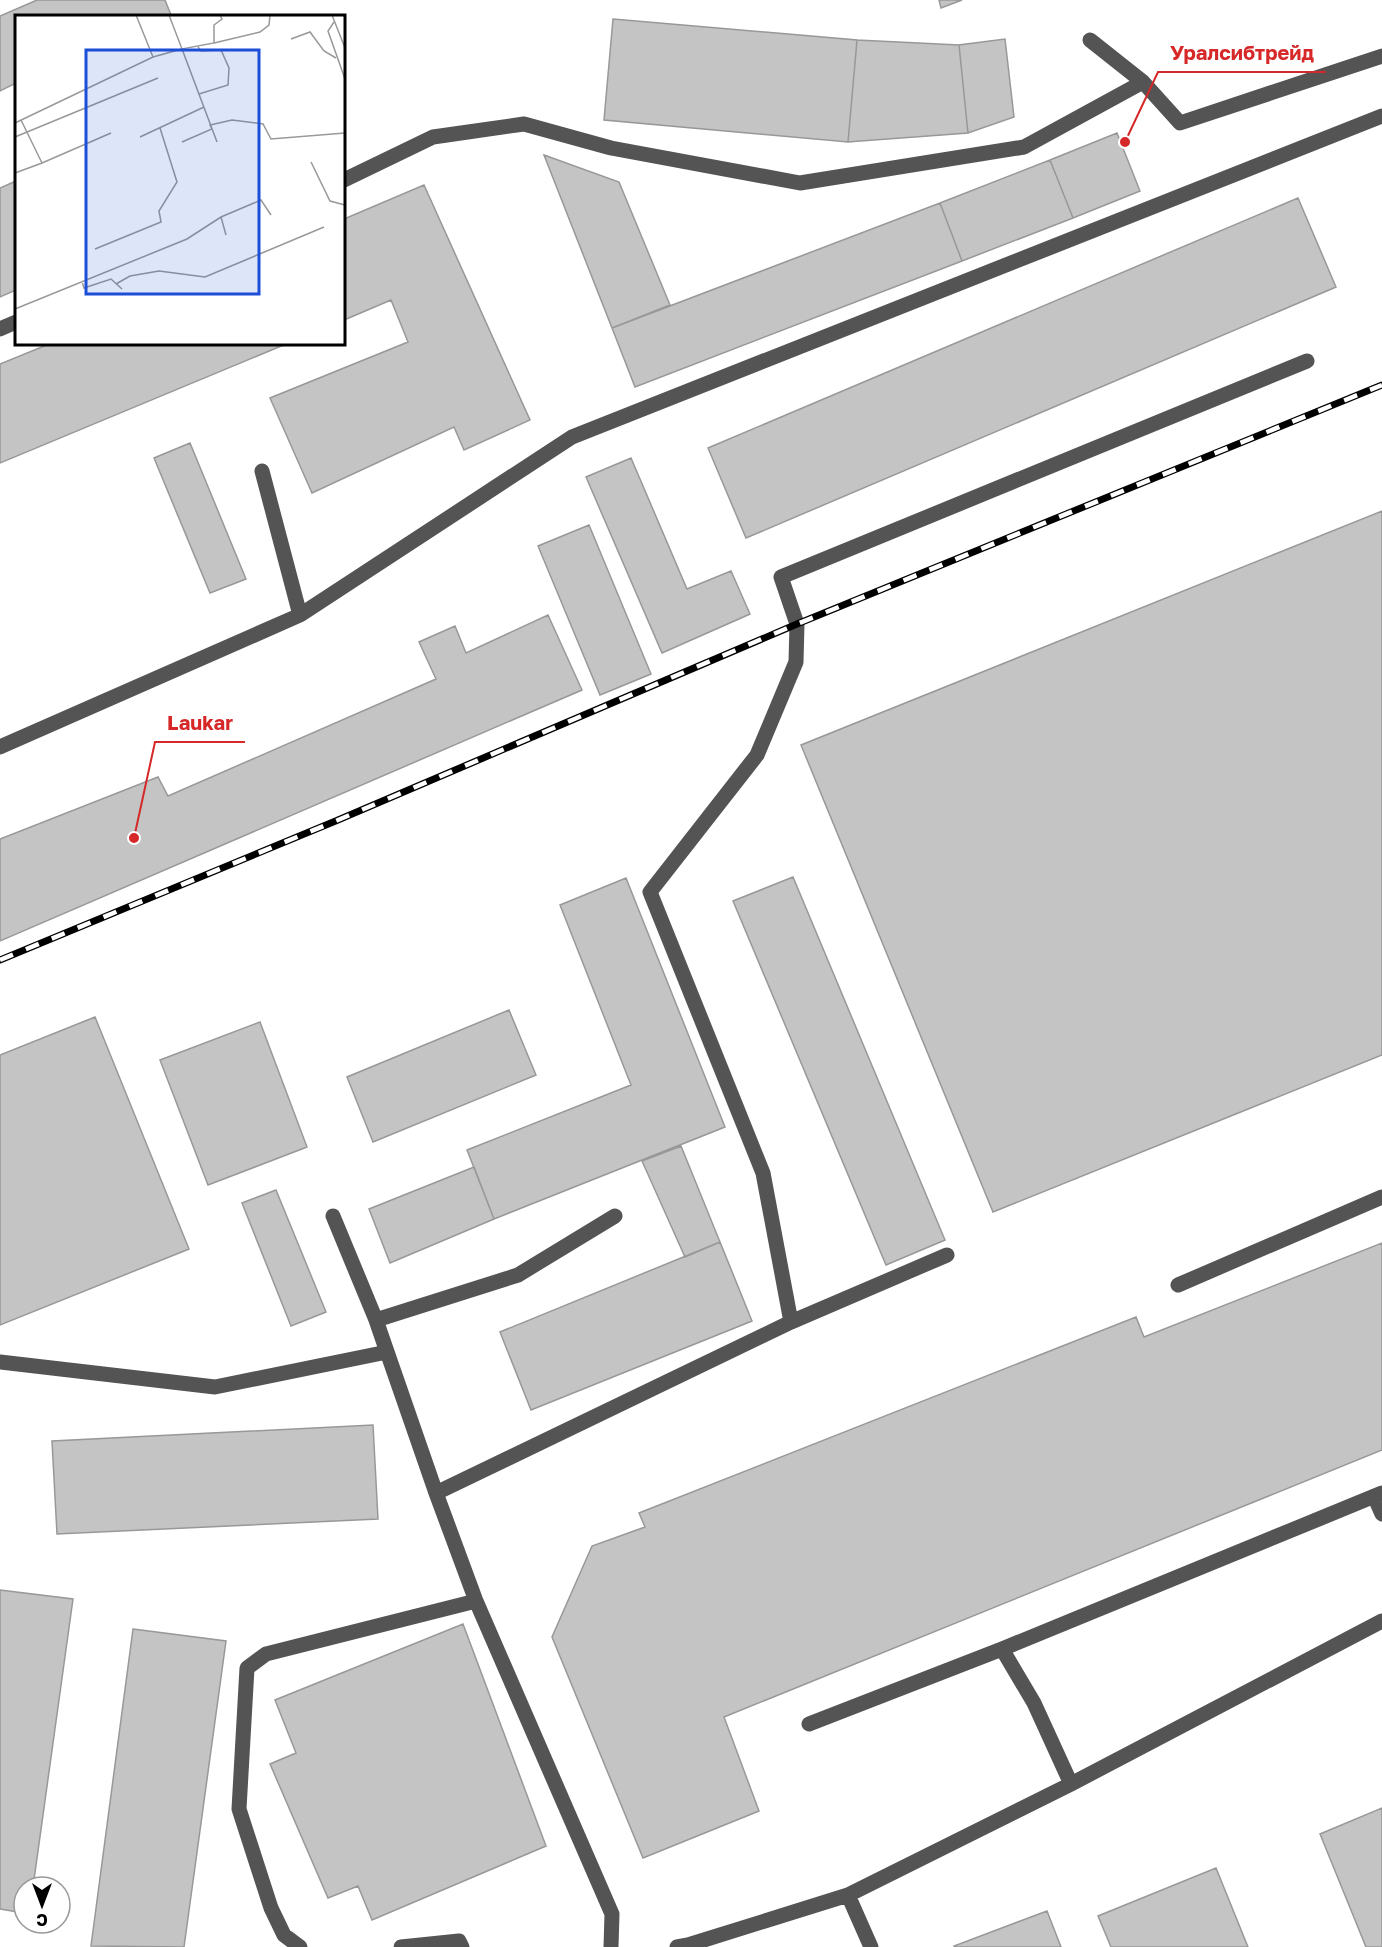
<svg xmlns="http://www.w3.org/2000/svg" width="1382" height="1947" font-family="'Golos Text',sans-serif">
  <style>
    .building { fill: #c4c4c4; stroke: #989898; stroke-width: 1.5 }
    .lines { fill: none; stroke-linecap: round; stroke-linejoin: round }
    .minor { stroke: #545454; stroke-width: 15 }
    .rail-casing { stroke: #000; stroke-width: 7 }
    .rail { stroke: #fff; stroke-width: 4.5; stroke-dasharray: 14; stroke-linecap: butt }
    .inset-road { fill: none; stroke: #999; stroke-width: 1.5 }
    .view { fill: #1d4ed8; fill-opacity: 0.15; stroke: #1d4ed8; stroke-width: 3 }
    .inset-edge { fill: none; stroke: #000; stroke-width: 3 }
    .leader { fill: none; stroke: #d62828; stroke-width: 2 }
    .callout-dot { fill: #d62828; stroke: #fff; stroke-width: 2 }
    .callout-label { font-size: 20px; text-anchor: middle; font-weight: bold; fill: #d62828; stroke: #fff; stroke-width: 5; stroke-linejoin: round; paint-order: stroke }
  </style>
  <rect width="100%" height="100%" fill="#fff"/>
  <path class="building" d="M37 0H165L171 15 167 16H16V83L0 91V16Z
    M939 0H962L941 8Z
    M613 19 857 40 848 142 604 120Z
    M1005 39 1014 117 968 133 959 45Z
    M857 40 959 45 968 133 848 142Z
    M1117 133 1140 191 1073 218 1050 160Z
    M544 155 619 182 670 305 612 328Z
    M1050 160 1073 218 962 261 940 203Z
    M16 181V290L0 297V188Z
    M424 185 530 420 464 450 454 427 312 493 270 398 408 342 391 300 344 320V219Z
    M1298 198 1336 287 746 538 708 448Z
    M940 203 962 261 635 387 612 328Z
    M49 344H286L0 463V364Z
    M190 443 246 579 210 593 154 458Z
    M631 458 687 589 731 571 750 614 662 653 586 477Z
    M1382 511V1055L993 1212 801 745Z
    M589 525 651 674 600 695 538 546Z
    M548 615 582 690 0 941V839L158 777 168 796 436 679 419 642 455 626 466 653Z
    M793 877 945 1240 886 1265 733 901Z
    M626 878 725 1127 494 1219 467 1150 631 1085 560 905Z
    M509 1010 536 1075 373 1142 347 1077Z
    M95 1017 189 1249 0 1325V1055Z
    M260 1022 307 1147 208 1185 160 1060Z
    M681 1146 720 1242 685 1257 642 1161Z
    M474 1167 494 1219 390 1263 369 1209Z
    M276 1190 326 1312 291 1326 242 1203Z
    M720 1242 752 1321 531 1410 500 1332Z
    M1382 1243V1450L724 1717 759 1811 643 1858 552 1637 592 1546 645 1527 639 1513 1136 1317 1144 1337Z
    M373 1425 378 1519 57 1534 52 1441Z
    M0 1590 73 1599 33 1887H24V1913L0 1909Z
    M463 1624 546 1846 372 1920 358 1886 328 1898 270 1764 296 1753 275 1700Z
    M133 1629 226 1641 184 1947 91 1946Z
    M1382 1808V1947H1366L1320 1834Z
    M1216 1868 1248 1947H1111L1098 1916Z
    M1047 1911 1061 1947H955L954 1946Z"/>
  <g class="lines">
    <path class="minor" d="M1090 40 1143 82 1180 123 1382 56
      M344 180 433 137 524 124 611 148 800 183 1024 147 1143 82
      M0 329 16 322
      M262 471 300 615
      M0 747 300 615 572 437 1382 116
      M333 1216 376 1320 436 1493 476 1601 612 1914 611 1947
      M1178 1285 1382 1197
      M791 1322 763 1173 650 892 757 755 796 662 797 624 781 577 1307 361
      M0 1362 215 1387 387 1352 376 1320 518 1275 615 1216
      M436 1493 791 1322 947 1255
      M1374 1496 1382 1514
      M1002 1649 1034 1703 1071 1784
      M809 1724 1002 1649 1382 1493
      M848 1895 871 1947
      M300 1947 284 1935 271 1908 239 1809 247 1668 266 1654 476 1601
      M401 1947 459 1941 462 1947
      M677 1947 688 1945 848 1895 1071 1784 1382 1621"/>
    <g class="rail-casing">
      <path id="rail" d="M0 960 338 820 797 624 1382 385"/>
    </g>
    <use href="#rail" class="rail"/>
  </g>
  <g transform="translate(15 15)">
    <rect width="330" height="330" fill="#fff"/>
    <path class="inset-road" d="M121 0 138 42M154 0 167 34 199 28V10L207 4 205 0M317 0 330 33M319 7 313 16 330 64M276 24 295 17 309 36 321 43M199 28 245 17 254 10 255 0M183 32 186 36 206 35 214 53 213 70 184 79M0 108 138 42 167 34 202 127M0 122 143 63M125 122 189 92M167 127 197 114 195 110 217 105 248 109 256 124 330 118M296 147 315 186 330 190M27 148 96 118M0 158 27 148 6 105M206 202 211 220M80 234 146 207 144 196 162 167 145 113M67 266 69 273 96 264 107 274M101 269 115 261 144 256 190 262 309 212M0 294 172 224 206 202 246 185 256 200"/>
    <path class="view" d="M71 35H244V279H71Z"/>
    <rect width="330" height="330" class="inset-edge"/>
  </g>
  <path class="leader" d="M1125 142L1158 72H1326M134 838L155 742H245"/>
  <g class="callout-dot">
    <circle cx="1125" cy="142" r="6"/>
    <circle cx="134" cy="838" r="6"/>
  </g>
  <g class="callout-label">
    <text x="1242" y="60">Уралcибтрейд</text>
    <text x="200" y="730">Laukar</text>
  </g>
  <g transform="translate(42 1905) rotate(180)"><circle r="28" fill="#ffffff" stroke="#999999" stroke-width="1.5"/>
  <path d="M0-4.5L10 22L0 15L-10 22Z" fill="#000000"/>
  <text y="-9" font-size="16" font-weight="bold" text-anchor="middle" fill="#000000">С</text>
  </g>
</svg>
